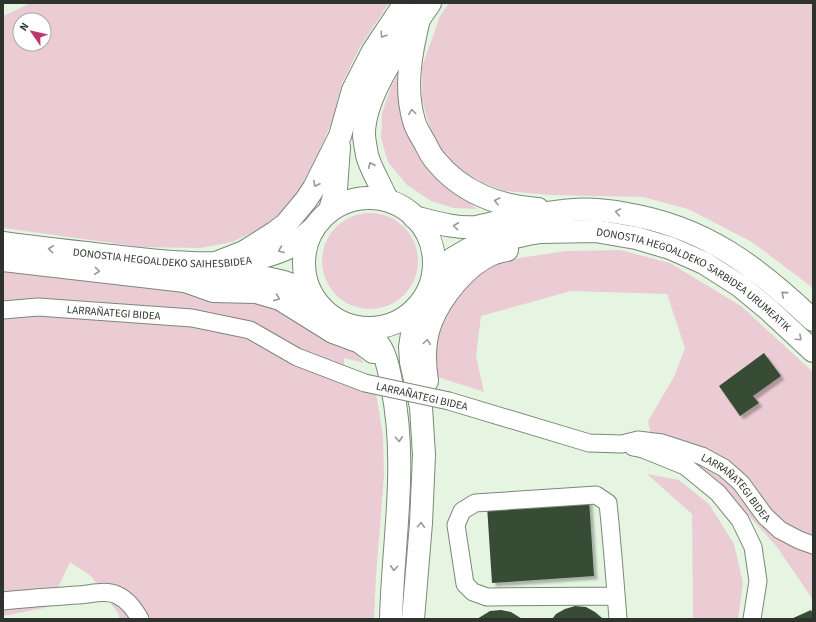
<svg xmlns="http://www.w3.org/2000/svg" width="816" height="622" font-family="'Source Sans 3',sans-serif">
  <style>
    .green { fill: #ebccd5; fill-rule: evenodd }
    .building { fill: #394b36; filter: url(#shadow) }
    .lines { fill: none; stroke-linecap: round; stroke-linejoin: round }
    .minor-casing { stroke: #7a8977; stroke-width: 19 }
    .major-casing { stroke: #7a8977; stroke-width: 24 }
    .highway-casing { stroke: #7a8977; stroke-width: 24 }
    .minor { stroke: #fff; stroke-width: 17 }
    .major { stroke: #fff; stroke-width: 22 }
    .highway { stroke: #fff; stroke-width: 22 }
    .minor-bridge-casing { stroke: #7a8977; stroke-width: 19; stroke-linecap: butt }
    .minor-bridge { stroke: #fff; stroke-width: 17 }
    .oneway { stroke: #969a96 }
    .labels { text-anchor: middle; stroke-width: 4; stroke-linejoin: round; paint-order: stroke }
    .street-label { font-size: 11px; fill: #2e342d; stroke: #fff }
  </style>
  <defs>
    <filter id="shadow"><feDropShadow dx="3.5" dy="3.5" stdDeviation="1" flood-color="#0004"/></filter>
  </defs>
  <rect width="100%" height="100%" fill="#e5f5e2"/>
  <path class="green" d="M31 3H389L360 47 342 83 332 121 317 157 300 189 279 214 260 229 232 242 200 248 141 247 3 228V16ZM20 20H44V44H20Z
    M449 3H813V288L752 242 688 209 643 197 551 195 505 191 484 183 459 169 444 153 431 131 422 101V67L440 16Z
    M401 68 460 195 477 209 453 208 431 201 407 185 388 162 381 138 382 113 391 87Z
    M322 261a48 48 0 1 1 96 0a48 48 0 1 1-96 0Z
    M620 250 670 263 741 306 813 372V600L777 547 715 478 686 456 653 446 648 421 674 377 685 348 667 294 571 291 481 316 476 356 484 392 435 376 434 343 441 313 478 269 513 259 566 251Z
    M3 265 156 287 198 296 269 299 355 351 364 363 344 358 345 385 376 393 383 436 384 476 376 576 374 619H120L118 613 91 576 70 562 49 607 3 616Z
    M647 474 679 480 709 504 734 544 743 583 738 619H693L692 514Z"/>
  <path class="building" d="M764 353 781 376 753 396 759 403 740 416 719 386Z
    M589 499 594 576 492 583 487 506Z
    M575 606 586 607 595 612 603 619H552L556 614 565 609Z
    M501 610 511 612 522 619H477L490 611Z
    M811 610 813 614V619H791Z"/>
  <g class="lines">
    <g class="minor-casing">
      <g id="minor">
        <path id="s1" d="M3 310 38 307 192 318 250 330 297 357 365 383"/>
        <path id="s2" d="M449 401 589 443 622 444 638 440 662 443 702 456 724 468 741 483 765 516 780 530 799 540 813 545"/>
        <path d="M633 447 643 449 685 466 718 493 740 520 753 547 758 581 752 619"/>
        <path d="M616 596 487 597 473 592 465 584 456 525 462 511 475 503 596 495 608 503C612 542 615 580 618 619"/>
        <path d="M3 601C28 598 52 597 77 595 89 595 105 589 117 595 128 600 134 609 140 619"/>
      </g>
    </g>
    <g class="major-casing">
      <g id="major">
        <circle cx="369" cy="263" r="65"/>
        <path d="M387 200C382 187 370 168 367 155 366 148 364 140 364 134 364 92 407 37 430 3"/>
        <path d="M330 210 336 189 339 147"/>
        <path id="s3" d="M3 243C39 248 76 252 112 256 169 262 239 273 292 246 299 242 306 234 313 229"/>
        <path d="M3 260 185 281 266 278 284 282 301 288 312 295"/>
        <path d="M216 263 244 252 274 233 286 224 306 200 314 188 340 136 353 90 373 51 405 3"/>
      </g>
    </g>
    <g class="highway-casing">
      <g id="highway">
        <path d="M419 19C411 52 404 88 414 121 416 129 421 136 425 143 428 149 431 156 436 161 461 192 500 207 538 209"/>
        <path d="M414 217C434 222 456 229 477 227 486 225 497 222 506 220 525 216 544 213 563 211 584 208 606 210 627 214 705 227 756 266 813 320"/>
        <path id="s4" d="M433 277 452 259 469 249 480 245 528 234 541 232 595 231 636 238 670 248 704 263 740 286 769 310 813 351"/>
        <path d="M185 281 213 291 256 292 280 299 333 332 360 342 373 352"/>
        <path d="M359 328C367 334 376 339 381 348 388 360 389 373 392 386 408 464 393 540 391 619"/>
        <path d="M427 381C424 362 424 340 431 322 441 297 466 265 492 254 497 252 502 251 507 250"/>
        <path d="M413 619 421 523 424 455 421 407 411 362 410 347 416 308"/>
      </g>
    </g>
    <use href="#minor" class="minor"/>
    <use href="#major" class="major"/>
    <use href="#highway" class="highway"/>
    <g class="minor-bridge-casing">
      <path id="minor-bridge" d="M365 383 449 401"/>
    </g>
    <use href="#minor-bridge" class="minor-bridge"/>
  </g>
  <defs><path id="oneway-chevron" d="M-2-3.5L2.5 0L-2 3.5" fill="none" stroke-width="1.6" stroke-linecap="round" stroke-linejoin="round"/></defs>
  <g class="oneway">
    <use href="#oneway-chevron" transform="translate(383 35) rotate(124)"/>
    <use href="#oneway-chevron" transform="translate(412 112) rotate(-98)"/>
    <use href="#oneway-chevron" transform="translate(371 165) rotate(-115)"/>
    <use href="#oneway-chevron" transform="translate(316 184) rotate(117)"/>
    <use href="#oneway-chevron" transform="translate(497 201) rotate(-166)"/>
    <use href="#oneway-chevron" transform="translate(618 212) rotate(-170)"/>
    <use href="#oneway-chevron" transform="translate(456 226) rotate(-173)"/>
    <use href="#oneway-chevron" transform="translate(51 249) rotate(-174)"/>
    <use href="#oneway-chevron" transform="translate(281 250) rotate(158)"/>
    <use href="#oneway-chevron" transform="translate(97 271) rotate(6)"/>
    <use href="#oneway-chevron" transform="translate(784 294) rotate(-140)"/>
    <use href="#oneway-chevron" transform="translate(277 298) rotate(23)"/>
    <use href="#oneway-chevron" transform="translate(799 338) rotate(43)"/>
    <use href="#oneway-chevron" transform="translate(427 342) rotate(-82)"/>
    <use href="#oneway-chevron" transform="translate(399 439) rotate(86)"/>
    <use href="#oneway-chevron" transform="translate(421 525) rotate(-86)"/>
    <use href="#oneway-chevron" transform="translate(394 568) rotate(95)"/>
  </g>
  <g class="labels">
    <g class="street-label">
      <text dy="4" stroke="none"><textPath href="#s3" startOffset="160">DONOSTIA HEGOALDEKO SAIHESBIDEA</textPath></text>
      <text dy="4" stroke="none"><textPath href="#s4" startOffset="286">DONOSTIA HEGOALDEKO SARBIDEA URUMEATIK</textPath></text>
      <text dy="4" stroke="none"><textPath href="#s1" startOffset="111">LARRAÑATEGI BIDEA</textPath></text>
      <text transform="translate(422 396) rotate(13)" y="4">LARRAÑATEGI BIDEA</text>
      <text dy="4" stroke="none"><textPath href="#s2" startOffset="309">LARRAÑATEGI BIDEA</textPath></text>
    </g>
  </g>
  <rect width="816" height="622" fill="none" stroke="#2e342d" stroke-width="8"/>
  <g transform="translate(32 32) rotate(304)"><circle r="19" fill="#ffffff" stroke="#abaeab"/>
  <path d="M0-3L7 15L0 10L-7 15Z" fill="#be3570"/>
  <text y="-6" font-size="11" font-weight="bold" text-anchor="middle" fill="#2e342d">N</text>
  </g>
</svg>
